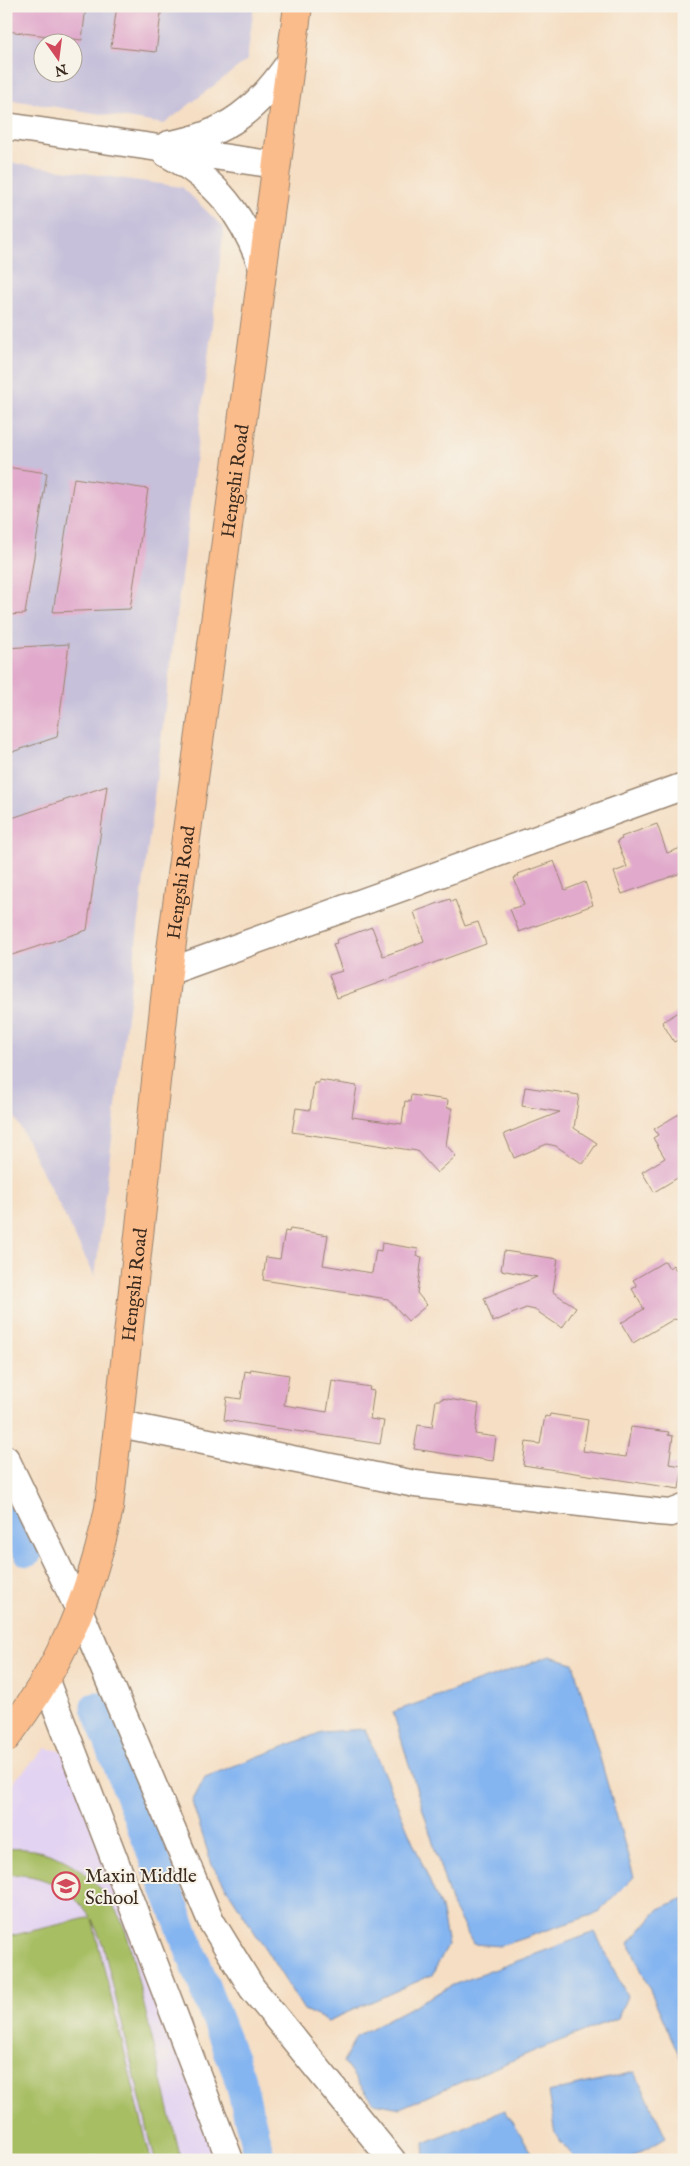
<svg xmlns="http://www.w3.org/2000/svg" width="690" height="2166" font-family="'IM FELL English',serif">
  <style>
    .built { fill: #e3d3f2 }
    .industrial { fill: #c6c0da; fill-rule: evenodd }
    .green { fill: #a7be63; stroke: #717440 }
    .water { fill: #85b5f0; stroke: #607087 }
    .lines { fill: none; stroke-linecap: round; stroke-linejoin: round }
    .river { stroke: #85b5f0; stroke-width: 31 }
    .building { fill: #e1aacc }
    .minor-casing { stroke: #988470; stroke-width: 29 }
    .major-casing { stroke: #988470; stroke-width: 30 }
    .minor { stroke: #fff; stroke-width: 26 }
    .major { stroke: #fabc8b; stroke-width: 28 }
    .labels { text-anchor: middle; stroke-width: 4; stroke-linejoin: round; paint-order: stroke }
    .street-label { font-size: 19px; fill: #3b2a1e; stroke: #f7f3e8 }
    .poi-label { font-size: 19px; fill: #3b2a1e; stroke: #f7f3e8; text-anchor: start }
  </style>
  <rect width="100%" height="100%" fill="#f7f3e8"/>
  <filter id="ink" filterUnits="userSpaceOnUse"><feTurbulence type="fractalNoise" baseFrequency=".02" numOctaves="2"/><feDisplacementMap in="SourceGraphic" scale="10" xChannelSelector="R" yChannelSelector="G"/><feConvolveMatrix kernelMatrix="1 2 1 2 8 2 1 2 1" color-interpolation-filters="sRGB"/></filter>
  <filter id="wash" filterUnits="userSpaceOnUse"><feTurbulence type="fractalNoise" baseFrequency=".0096" numOctaves="4" result="noise"/><feDisplacementMap in="SourceGraphic" scale="20" xChannelSelector="R" yChannelSelector="G"/><feGaussianBlur stdDeviation="1.12" result="paint"/><feColorMatrix in="noise" values="0 0 0 0 0 0 0 0 0 0 0 0 0 0 0 0 0 1.4 0 .05"/><feComposite in="paint" operator="in"/></filter>
  <g filter="url(#wash)">
    <rect width="100%" height="100%" fill="#f5dec3"/>
    <path class="built" d="M46 1748 66 1752 219 2160H6V1789Z"/>
    <path class="industrial" d="M6 6H254L247 60 164 124 6 99ZM42 42H72V72H42Z
      M6 162 182 187 224 228 95 1277 6 1099Z"/>
    <path class="green" d="M6 1849C64 1844 111 1885 128 1938L181 2160H155L103 1945 92 1919 151 2160H6V1937L91 1917C71 1889 41 1872 6 1875Z"/>
    <path class="water" d="M550 1656 573 1663 634 1877 598 1913 500 1946 473 1944 452 1905 393 1712Z
      M365 1729 441 1908 448 1945 432 1975 328 2021 304 2010 212 1865 192 1802 205 1777 322 1732Z
      M684 1898V2066L629 1943 659 1909Z
      M595 1932 627 1996 618 2018 539 2049 400 2108 374 2103 343 2062 356 2036 453 1985Z
      M635 2072 666 2137 627 2160H576L555 2134 548 2092Z
      M505 2110 533 2154 534 2160 425 2159 424 2143Z"/>
    <g class="lines">
      <path class="river" d="M6 1510 28 1551
        M96 1707 239 2076 260 2160"/>
    </g>
    <g id="blocks">
      <path class="building" d="M8 6H86L82 40 6 31Z
        M117 6H162L156 52 111 47Z
        M6 467 47 473 25 614 6 615Z
        M74 478 148 489 130 609 53 612Z
        M69 644 57 737 6 754V648Z
        M107 786 87 930 6 957V820Z
        M657 824 667 853 684 847V872L622 894 614 872 627 867 617 841 622 839 621 837Z
        M554 861 565 890 585 882 593 905 519 932 510 909 524 905 514 878 519 876 518 874Z
        M450 899 451 902 455 900 465 926 478 922 486 944 337 998 329 975 342 971 333 944 337 943 336 940 372 927 383 956 404 949 424 941 414 912Z
        M684 1009V1037L674 1042 662 1022Z
        M319 1080 357 1086 352 1117 402 1124 405 1101 410 1102 411 1095 448 1100 447 1108H452L446 1145 456 1156 437 1173 417 1151 292 1132 296 1108 310 1110 314 1083H319Z
        M525 1087 579 1095 574 1128 597 1143 583 1164 556 1146 547 1144 514 1158 504 1134 560 1112 522 1106Z
        M684 1111V1174L654 1192 642 1172 665 1158 653 1138 658 1135 654 1129Z
        M290 1229 328 1235 323 1265 372 1273 376 1250 381 1251 382 1243 418 1249 417 1256 422 1257 417 1293 427 1305 408 1321 388 1299 263 1280 266 1257 280 1259 285 1231 289 1232Z
        M504 1251 558 1259 553 1292 576 1307 562 1328 535 1310 526 1308 493 1322 484 1298 537 1277 501 1270Z
        M665 1261 669 1268 673 1265 684 1283V1321L674 1319 633 1343 621 1323 644 1309 632 1289 637 1286 633 1280Z
        M251 1369 289 1375 284 1405 327 1412 332 1381 370 1387 369 1390 374 1391 370 1419 384 1421 380 1444 224 1420 227 1397 241 1399 245 1371 250 1372Z
        M442 1398 479 1404 475 1434 496 1437 493 1461 414 1449 418 1425 432 1427 436 1400H441Z
        M550 1414 588 1420 583 1451 604 1454 626 1457 631 1427 669 1432 668 1435 673 1436 669 1464 683 1466 679 1489 523 1465 526 1442 540 1444 545 1416 549 1417Z"/>
    </g>
  </g>
  <g filter="url(#ink)">
    <use href="#blocks" fill-opacity="0" stroke="#988470" stroke-width="1"/>
    <g class="lines">
      <g class="minor-casing">
        <path id="minor" d="M6 126 277 165
          M169 144C226 136 260 106 291 60
          M165 153C217 180 244 216 263 270
          M168 972 684 786
          M120 1424 415 1484 658 1512 671 1513 684 1508
          M6 1459 80 1612 211 1921 252 1988 392 2160
          M46 1681 230 2160"/>
      </g>
      <g class="major-casing">
        <g id="major">
          <path id="s1" d="M6 1738C61 1666 91 1596 109 1508L168 972 298 6"/>
        </g>
      </g>
      <use href="#minor" class="minor"/>
      <use href="#major" class="major"/>
    </g>
  </g>
  <defs>
    <g id="school-ring" transform="scale(1.4375)"><circle r="9.5" fill="#f7f3e8" stroke="#d1495b" stroke-width="1.5"/><path d="M0-5L7-2L0 1L-7-2ZM-4 1L0 2.5L4 1V4Q0 6-4 4Z" fill="#d1495b"/></g>
  </defs>
  <g fill-rule="evenodd">
    <use href="#school-ring" x="66" y="1886"/>
  </g>
  <g class="labels">
    <g class="street-label">
      <text dy="7" stroke="none"><textPath href="#s1" startOffset="1289">Hengshi Road</textPath></text>
      <text dy="7" stroke="none"><textPath href="#s1" startOffset="884">Hengshi Road</textPath></text>
      <text dy="7" stroke="none"><textPath href="#s1" startOffset="479">Hengshi Road</textPath></text>
    </g>
    <g class="poi-label">
      <text x="85" y="1882">Maxin Middle<tspan x="85" dy="22">School</tspan></text>
    </g>
  </g>
  <rect width="690" height="2166" fill="none" stroke="#f7f3e8" stroke-width="25"/>
  <g transform="translate(58 58) rotate(166)"><circle r="24" fill="#f7f3e8" stroke="#aca397"/>
  <path d="M0-4L9 19L0 12L-9 19Z" fill="#d1495b"/>
  <text y="-8" font-size="14" font-weight="bold" text-anchor="middle" fill="#3b2a1e">N</text>
  </g>
</svg>
